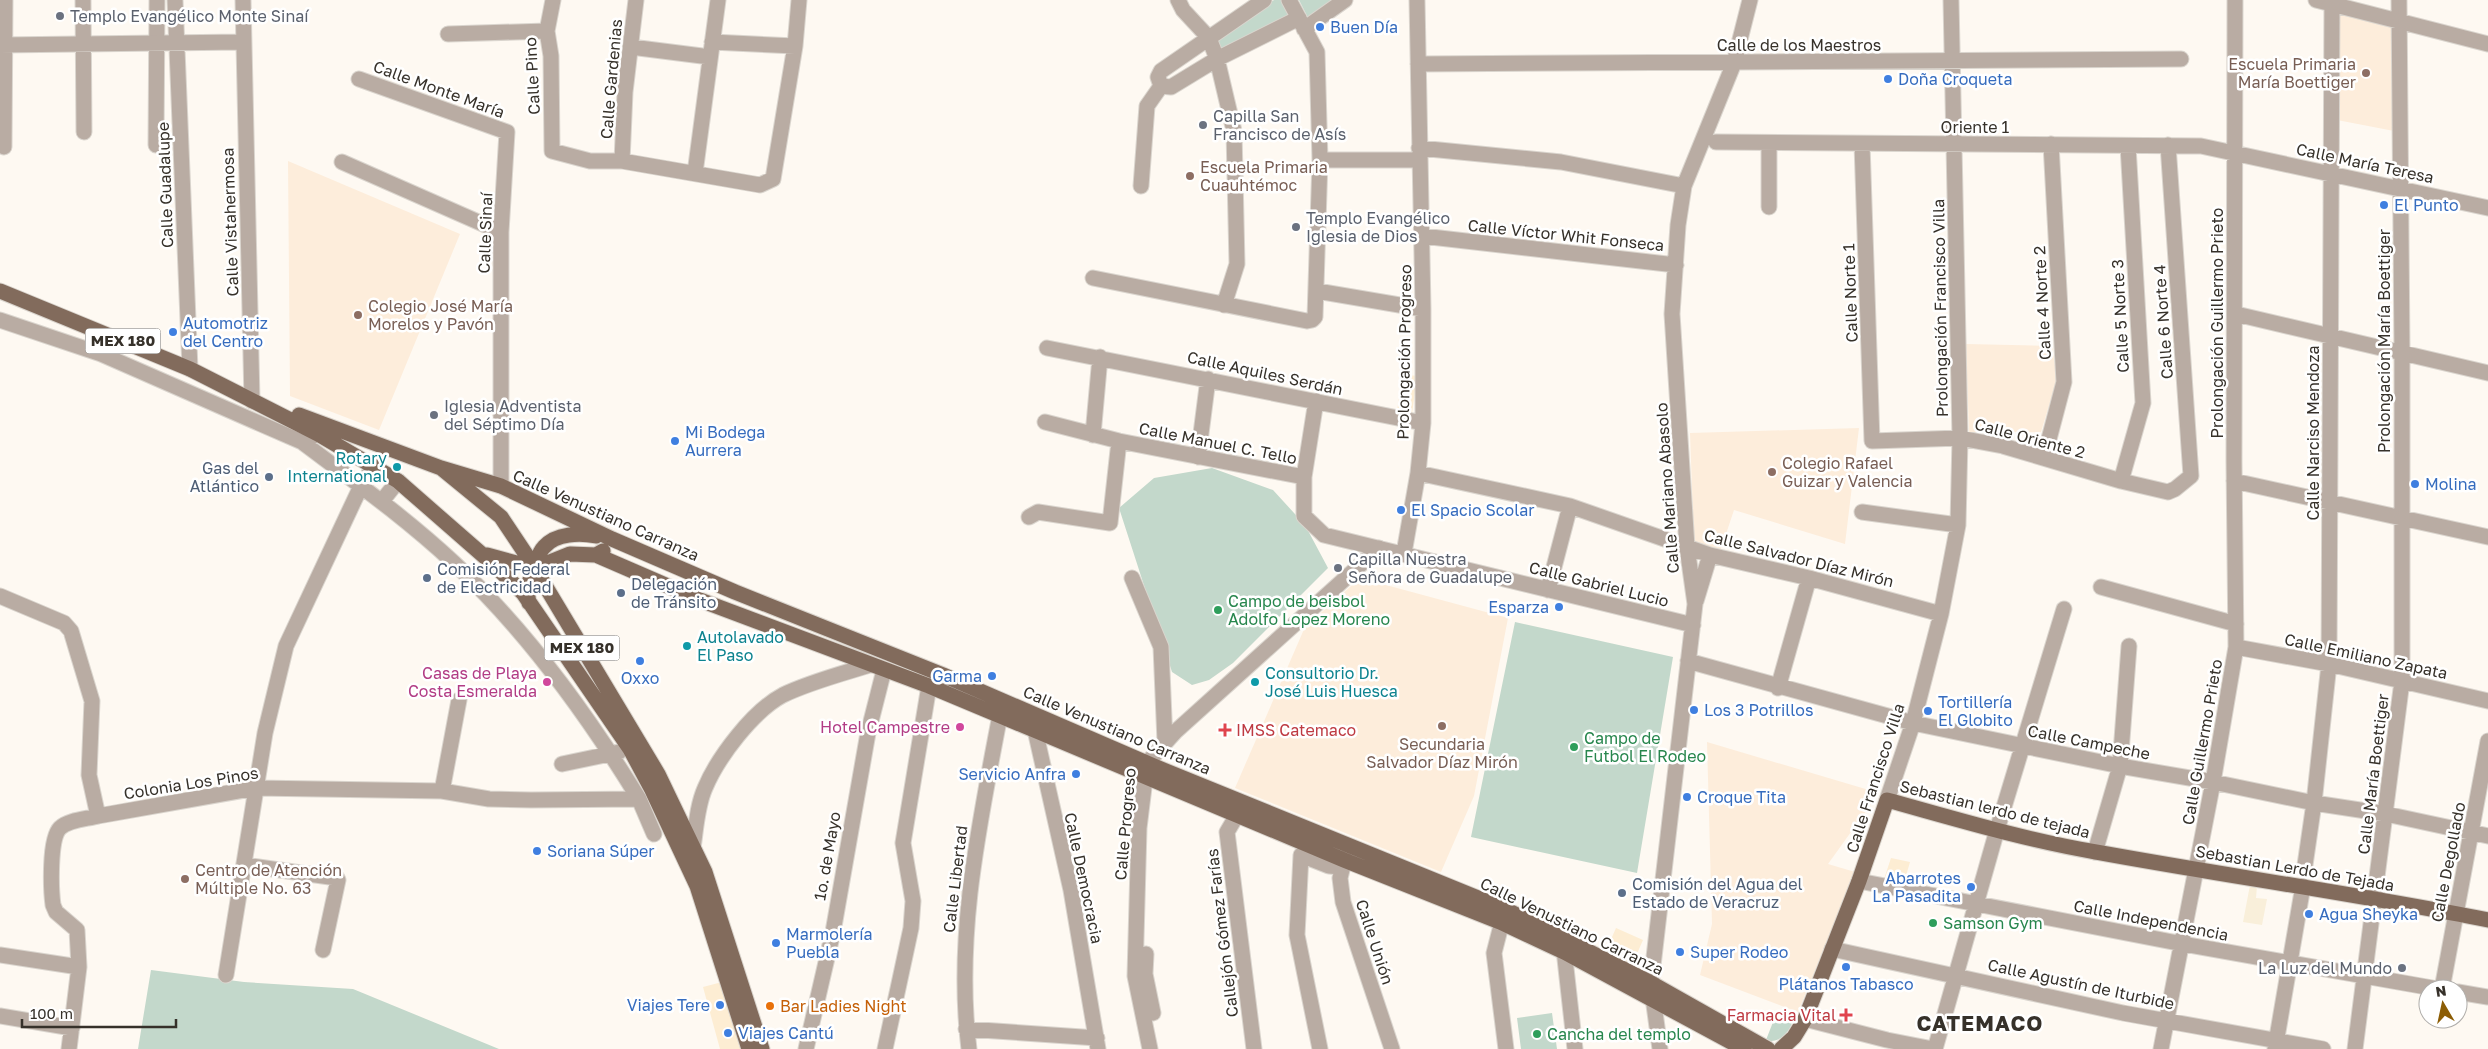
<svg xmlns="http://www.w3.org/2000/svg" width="2488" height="1049" font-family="'Golos Text',sans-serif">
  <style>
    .built { fill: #fdedd3 }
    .industrial { fill: #f9efda }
    .education { fill: #fdeddb }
    .green { fill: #c3d8cb }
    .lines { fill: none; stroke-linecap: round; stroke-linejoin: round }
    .minor-casing { stroke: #dad5ce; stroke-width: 17 }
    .major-casing { stroke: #dad5ce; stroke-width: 17 }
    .minor { stroke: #b9aca3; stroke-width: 15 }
    .major { stroke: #826b5c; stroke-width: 15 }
    .worship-dot { fill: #6b7280; stroke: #fff; stroke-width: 2 }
    .shop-dot { fill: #3f7fe0; stroke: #fff; stroke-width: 2 }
    .education-dot { fill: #8d6e63; stroke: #fff; stroke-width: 2 }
    .culture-dot { fill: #0f9aa8; stroke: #fff; stroke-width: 2 }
    .service-dot { fill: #5c6f8a; stroke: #fff; stroke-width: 2 }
    .leisure-dot { fill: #2e9e5b; stroke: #fff; stroke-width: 2 }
    .hotel-dot { fill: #d1479c; stroke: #fff; stroke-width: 2 }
    .health-dot { fill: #e0444e; stroke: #fff; stroke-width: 2 }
    .food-dot { fill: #e8710a; stroke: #fff; stroke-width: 2 }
    .labels { text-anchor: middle; stroke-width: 5; stroke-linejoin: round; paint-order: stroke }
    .shield { fill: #fff; stroke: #726f6a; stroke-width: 1 }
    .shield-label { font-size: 15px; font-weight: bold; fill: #36312a }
    .worship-label { font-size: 16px; fill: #5b616d; stroke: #fff; text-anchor: start }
    .shop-label { font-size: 16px; fill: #366cbe; stroke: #fff; text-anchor: start }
    .street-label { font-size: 16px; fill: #36312a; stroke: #fff }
    .education-label { font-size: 16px; fill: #785e54; stroke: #fff; text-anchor: start }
    .culture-label { font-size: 16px; fill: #0d838f; stroke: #fff; text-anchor: start }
    .service-label { font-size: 16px; fill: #4e5e75; stroke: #fff; text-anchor: start }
    .leisure-label { font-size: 16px; fill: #27864d; stroke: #fff; text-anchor: start }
    .hotel-label { font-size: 16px; fill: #b23c85; stroke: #fff; text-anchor: end }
    .health-label { font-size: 16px; fill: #be3a42; stroke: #fff; text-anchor: start }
    .food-label { font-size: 16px; fill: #c56008; stroke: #fff; text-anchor: start }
    .district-label { font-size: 21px; font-weight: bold; letter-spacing: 1px; fill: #36312a; stroke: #fff }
  </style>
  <rect width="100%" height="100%" fill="#fef9f2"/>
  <path class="built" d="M1402 374 1417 376 1412 414 1397 412Z
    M1891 858 1910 862 1903 886 1883 882Z
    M1616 928 1643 940 1632 965 1605 953Z
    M722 982 741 1049H720L703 987Z"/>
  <path class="industrial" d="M2250 885 2257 886 2256 898 2267 899 2262 925 2243 922Z"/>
  <path class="education" d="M2337 13 2395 27 2394 131 2337 120Z
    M288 161 460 234 379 430 290 396Z
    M1966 344 2052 346 2057 379 2041 432H1969Z
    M1859 428 1845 544 1734 510 1721 549 1694 543 1690 433Z
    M1360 578 1508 618 1474 796 1441 872 1235 788 1305 627Z
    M1707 742 1879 793 1828 864 1855 872 1798 1012 1700 975 1712 924Z"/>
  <path class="green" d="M1274 0H1284L1292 15 1220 55 1213 40Z
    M1299 0H1334L1308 18Z
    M1212 468 1273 490 1305 525 1328 568 1233 663 1209 680 1192 685 1172 672 1119 508 1154 478Z
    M1515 622 1673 657 1637 873 1471 837Z
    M151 970 244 982 353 989 499 1049H138Z
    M1552 1013 1557 1049H1521L1517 1018Z
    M1775 1017 1792 1023C1788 1034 1778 1044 1766 1040Z"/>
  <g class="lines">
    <g class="minor-casing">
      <path id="minor" d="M83 0 84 132
        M175 0 190 369
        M243 0 252 401
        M553 0 547 31 551 56 552 151 590 161H622L760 185 773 179 795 46 799 0
        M1178 0 1183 10 1209 38 1217 59 1234 131 1237 264 1224 305
        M2316 0 2488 44
        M1304 29 1345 0
        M448 34 547 31
        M712 42 795 46
        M0 45 242 42
        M631 47 710 57
        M1418 64 2181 59
        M359 79 507 132 501 232V486
        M1161 86 1171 87 1217 59 1299 18
        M1716 142 2201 146 2488 208
        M1769 143V207
        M1862 144 1872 441 1960 438 2003 446 2121 481 2168 492 2175 489 2191 476 2168 145
        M156 145 157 0
        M4 147 5 0
        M1419 148 1561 162 1684 186
        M1320 160H1419
        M622 161 625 92 636 0
        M342 162 501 232
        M695 173 718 0
        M1141 186 1147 106 1161 86 1158 77 1161 71 1264 0
        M1422 236 1676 265
        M1093 278 1307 321 1312 320 1315 317 1320 160 1317 52 1289 0
        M1317 291 1423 309
        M2236 314 2488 373
        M0 320 101 354 302 442 311 438
        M1047 348 1423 423
        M1316 401 1304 477V516L1324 535 1693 625
        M1045 422 1119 441 1304 477
        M1093 435 1100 357
        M302 442C354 481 407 519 454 563 527 631 587 714 639 799
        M1198 457 1208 379
        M2044 458 2064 382 2051 144
        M1418 473 1570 506 1710 555 1809 578 1941 614
        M2121 481 2143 403 2128 146
        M2234 481 2488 537
        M382 501 398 481
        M1862 512 1958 525
        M1029 517 1038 512 1110 523 1119 441
        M1404 553 1418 473 1423 423V309L1417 0
        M1132 578 1161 647 1165 742
        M2101 587 2236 624
        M1548 590 1570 506
        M0 596 64 623 71 631 92 701 89 775 98 816 256 788 442 791 489 799 531 800 639 799 654 834
        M1696 601 1710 555
        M2236 647 2329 664 2488 701
        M1688 661 1913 723 2120 766 2213 782 2314 803 2386 814 2488 836
        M1778 688 1809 578
        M1038 719 1035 730 1071 890 1098 1049
        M562 764 619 752
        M442 791 459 700
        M1887 800 1913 723 1941 614 1958 525 1960 438 1951 0
        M1237 815 1227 832 1254 1049
        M693 848C696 828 697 806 705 788 718 757 753 711 783 695 810 682 841 674 870 665
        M2095 852 2120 766 2129 646
        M1345 858 1340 878 1343 902 1392 1049
        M244 865 337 878 338 880 323 950
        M2305 865 2314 803 2329 664 2332 0
        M1859 881 2183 944 2438 989
        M1505 910 1494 953 1506 1049
        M1563 941 1575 1049
        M1832 949 2123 1013 2323 1049
        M1146 954 1145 974 1153 1013
        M0 955 79 967
        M226 975 265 733 286 646 361 486 374 466
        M2442 989 2488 741
        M2458 992 2488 997
        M0 1016 72 1028
        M1805 1019 1887 1040 1933 1049
        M966 1029 1097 1038
        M69 1049 79 967 77 930 56 912 53 905C51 890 49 839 60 828 68 820 87 819 98 816
        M806 1049 833 932 868 733 884 670
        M885 1049 911 928 913 901 903 843 929 686
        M969 1049C955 936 979 826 1000 715
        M1150 1049 1135 976 1139 828 1147 763 1175 732 1379 548
        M1320 1049 1297 935 1301 855 1329 866 1341 867
        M1660 1049 1651 983 1695 604 1687 547 1672 314 1678 225 1684 186 1734 63 1750 0
        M1935 1049 1997 830 2064 609
        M2161 1049 2213 782 2236 647 2234 461 2235 0
        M2275 1049 2303 886
        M2355 1049 2402 681V353L2399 0"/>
    </g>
    <g class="major-casing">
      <path id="major" d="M0 291 190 369 318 434 398 481 493 564 523 593 630 749 652 790 697 886 749 1049
        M299 415 441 468 501 517 531 562 658 774 705 872 762 1049
        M441 468 501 486 612 539 735 592 943 675 1156 767 1505 909 1651 983 1768 1049
        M487 555 535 568 570 554 596 555 603 551
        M596 555 700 600 929 686 1344 860 1500 922 1564 952 1744 1049
        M529 603C526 590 529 581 534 569 537 562 538 553 544 547 556 533 580 533 596 536
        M1781 1049 1794 1037 1805 1019 1859 881 1887 800C1956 819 2025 840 2096 852 2227 876 2358 894 2488 920"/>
    </g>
    <use href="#minor" class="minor"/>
    <use href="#major" class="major"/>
  </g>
  <g class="worship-dot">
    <circle cx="60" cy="16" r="5"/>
    <circle cx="1203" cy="125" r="5"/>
    <circle cx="1296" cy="227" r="5"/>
    <circle cx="434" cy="415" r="5"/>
    <circle cx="1338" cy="568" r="5"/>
    <circle cx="2402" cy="968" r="5"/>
  </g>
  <g class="shop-dot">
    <circle cx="1320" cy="27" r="5"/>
    <circle cx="1888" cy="79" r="5"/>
    <circle cx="2384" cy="205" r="5"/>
    <circle cx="173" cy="332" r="5"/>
    <circle cx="675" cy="441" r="5"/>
    <circle cx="2415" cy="484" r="5"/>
    <circle cx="1401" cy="510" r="5"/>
    <circle cx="1559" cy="607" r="5"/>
    <circle cx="640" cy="661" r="5"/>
    <circle cx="992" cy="676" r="5"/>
    <circle cx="1694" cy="710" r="5"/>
    <circle cx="1928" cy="711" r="5"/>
    <circle cx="1076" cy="774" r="5"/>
    <circle cx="1687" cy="797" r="5"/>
    <circle cx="537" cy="851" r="5"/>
    <circle cx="1971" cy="887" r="5"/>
    <circle cx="2309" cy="914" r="5"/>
    <circle cx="776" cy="943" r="5"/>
    <circle cx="1680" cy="952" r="5"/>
    <circle cx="1846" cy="967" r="5"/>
    <circle cx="720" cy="1005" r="5"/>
    <circle cx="728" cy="1033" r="5"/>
  </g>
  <g class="education-dot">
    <circle cx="2366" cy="73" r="5"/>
    <circle cx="1190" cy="176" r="5"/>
    <circle cx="358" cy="315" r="5"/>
    <circle cx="1772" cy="472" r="5"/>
    <circle cx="1442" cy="726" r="5"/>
    <circle cx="185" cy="879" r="5"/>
  </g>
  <g class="culture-dot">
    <circle cx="397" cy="467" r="5"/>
    <circle cx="687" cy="646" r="5"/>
    <circle cx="1255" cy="682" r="5"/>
  </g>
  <g class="service-dot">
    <circle cx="269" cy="477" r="5"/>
    <circle cx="427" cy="578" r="5"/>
    <circle cx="621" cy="593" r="5"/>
    <circle cx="1622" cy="893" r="5"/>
  </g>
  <g class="leisure-dot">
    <circle cx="1218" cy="610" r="5"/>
    <circle cx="1574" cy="747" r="5"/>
    <circle cx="1933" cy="923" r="5"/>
    <circle cx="1537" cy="1034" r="5"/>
  </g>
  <g class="hotel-dot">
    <circle cx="547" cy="682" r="5"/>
    <circle cx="960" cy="727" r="5"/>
  </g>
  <g class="health-dot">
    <path d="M1222.5 722.5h5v5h5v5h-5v5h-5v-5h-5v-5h5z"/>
    <path d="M1843.5 1007.5h5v5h5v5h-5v5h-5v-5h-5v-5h5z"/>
  </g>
  <circle class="food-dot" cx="770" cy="1006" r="5"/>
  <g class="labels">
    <g class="shield">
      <rect x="85.5" y="328.5" width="75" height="25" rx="4"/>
      <rect x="544.5" y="635.5" width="75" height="25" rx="4"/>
    </g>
    <g class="shield-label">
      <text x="123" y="346">MEX 180</text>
      <text x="582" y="653">MEX 180</text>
    </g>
    <g class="worship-label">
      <text x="70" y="22">Templo Evangélico Monte Sinaí</text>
      <text x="1213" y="122">Capilla San<tspan x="1213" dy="18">Francisco de Asís</tspan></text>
      <text x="1306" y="224">Templo Evangélico<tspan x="1306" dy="18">Iglesia de Dios</tspan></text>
      <text x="444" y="412">Iglesia Adventista<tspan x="444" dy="18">del Séptimo Día</tspan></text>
      <text x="1348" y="565">Capilla Nuestra<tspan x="1348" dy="18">Señora de Guadalupe</tspan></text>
      <text x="2392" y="974" text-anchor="end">La Luz del Mundo</text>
    </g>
    <g class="shop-label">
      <text x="1330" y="33">Buen Día</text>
      <text x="1898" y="85">Doña Croqueta</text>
      <text x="2394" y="211">El Punto</text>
      <text x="183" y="329">Automotriz<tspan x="183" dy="18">del Centro</tspan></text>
      <text x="685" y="438">Mi Bodega<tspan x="685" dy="18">Aurrera</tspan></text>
      <text x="2425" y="490">Molina</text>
      <text x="1411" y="516">El Spacio Scolar</text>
      <text x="1549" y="613" text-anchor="end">Esparza</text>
      <text x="982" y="682" text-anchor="end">Garma</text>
      <text x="640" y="684" text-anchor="middle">Oxxo</text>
      <text x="1938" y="708">Tortillería<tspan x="1938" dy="18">El Globito</tspan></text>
      <text x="1704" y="716">Los 3 Potrillos</text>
      <text x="1066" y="780" text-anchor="end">Servicio Anfra</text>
      <text x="1697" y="803">Croque Tita</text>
      <text x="547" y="857">Soriana Súper</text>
      <text x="1961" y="884" text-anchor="end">Abarrotes<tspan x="1961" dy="18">La Pasadita</tspan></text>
      <text x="2319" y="920">Agua Sheyka</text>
      <text x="786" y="940">Marmolería<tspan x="786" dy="18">Puebla</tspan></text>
      <text x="1690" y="958">Super Rodeo</text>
      <text x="1846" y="990" text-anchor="middle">Plátanos Tabasco</text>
      <text x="710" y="1011" text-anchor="end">Viajes Tere</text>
      <text x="738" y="1039">Viajes Cantú</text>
    </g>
    <g class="street-label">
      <text x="1799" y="51">Calle de los Maestros</text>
      <text transform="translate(532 76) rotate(-93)" y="6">Calle Pino</text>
      <text transform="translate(611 79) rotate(-85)" y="6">Calle Gardenias</text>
      <text transform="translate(439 89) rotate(20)" y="6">Calle Monte María</text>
      <text x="1975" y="133">Oriente 1</text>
      <text transform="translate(2365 163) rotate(12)" y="6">Calle María Teresa</text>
      <text transform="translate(165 185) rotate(-92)" y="6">Calle Guadalupe</text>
      <text transform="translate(230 222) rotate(-92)" y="6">Calle Vistahermosa</text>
      <text transform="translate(485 233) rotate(-88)" y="6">Calle Sinaí</text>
      <text transform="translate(1566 235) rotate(6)" y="6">Calle Víctor Whit Fonseca</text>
      <text transform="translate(1850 293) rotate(-92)" y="6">Calle Norte 1</text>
      <text transform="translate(2042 303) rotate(-93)" y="6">Calle 4 Norte 2</text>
      <text transform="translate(1940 308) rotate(-91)" y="6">Prolongación Francisco Villa</text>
      <text transform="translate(2120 316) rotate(-93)" y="6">Calle 5 Norte 3</text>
      <text transform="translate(2163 322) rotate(-94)" y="6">Calle 6 Norte 4</text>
      <text transform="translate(2217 323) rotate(-90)" y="6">Prolongación Guillermo Prieto</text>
      <text transform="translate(2384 341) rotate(-90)" y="6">Prolongación María Boettiger</text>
      <text transform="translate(1404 352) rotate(-89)" y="6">Prolongación Progreso</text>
      <text transform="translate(1265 373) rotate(12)" y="6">Calle Aquiles Serdán</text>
      <text transform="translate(2313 433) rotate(-90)" y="6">Calle Narciso Mendoza</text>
      <text transform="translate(2030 438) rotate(15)" y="6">Calle Oriente 2</text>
      <text transform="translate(1218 443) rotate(11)" y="6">Calle Manuel C. Tello</text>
      <text transform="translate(1667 488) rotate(-94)" y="6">Calle Mariano Abasolo</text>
      <text transform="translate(606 515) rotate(24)" y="6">Calle Venustiano Carranza</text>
      <text transform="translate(1799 558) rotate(14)" y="6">Calle Salvador Díaz Mirón</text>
      <text transform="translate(1599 584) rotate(14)" y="6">Calle Gabriel Lucio</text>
      <text transform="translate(2366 656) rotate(12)" y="6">Calle Emiliano Zapata</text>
      <text transform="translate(1117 730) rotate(23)" y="6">Calle Venustiano Carranza</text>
      <text transform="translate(2089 742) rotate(11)" y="6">Calle Campeche</text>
      <text transform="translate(2202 742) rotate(-80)" y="6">Calle Guillermo Prieto</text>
      <text transform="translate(2373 774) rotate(-83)" y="6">Calle María Boettiger</text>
      <text transform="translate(1875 778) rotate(-72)" y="6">Calle Francisco Villa</text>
      <text transform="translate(191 783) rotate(-9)" y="6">Colonia Los Pinos</text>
      <text transform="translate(1995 809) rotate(14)" y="6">Sebastian lerdo de tejada</text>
      <text transform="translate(1125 824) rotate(-85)" y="6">Calle Progreso</text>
      <text transform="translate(827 856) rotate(-80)" y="6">1o. de Mayo</text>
      <text transform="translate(2448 862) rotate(-79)" y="6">Calle Degollado</text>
      <text transform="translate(2295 868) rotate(10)" y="6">Sebastian Lerdo de Tejada</text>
      <text transform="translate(1084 878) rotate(78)" y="6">Calle Democracia</text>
      <text transform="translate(955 879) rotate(-83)" y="6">Calle Libertad</text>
      <text transform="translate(2151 920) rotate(11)" y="6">Calle Independencia</text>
      <text transform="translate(1572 926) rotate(26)" y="6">Calle Venustiano Carranza</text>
      <text transform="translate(1222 933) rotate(-97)" y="6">Callejón Gómez Farías</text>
      <text transform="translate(1375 942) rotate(72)" y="6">Calle Unión</text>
      <text transform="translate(2081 984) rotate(12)" y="6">Calle Agustín de Iturbide</text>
    </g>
    <g class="education-label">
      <text x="2356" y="70" text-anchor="end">Escuela Primaria<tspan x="2356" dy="18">María Boettiger</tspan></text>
      <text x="1200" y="173">Escuela Primaria<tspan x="1200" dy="18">Cuauhtémoc</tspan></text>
      <text x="368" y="312">Colegio José María<tspan x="368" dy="18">Morelos y Pavón</tspan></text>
      <text x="1782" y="469">Colegio Rafael<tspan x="1782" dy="18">Guizar y Valencia</tspan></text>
      <text x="1442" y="750" text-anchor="middle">Secundaria<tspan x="1442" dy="18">Salvador Díaz Mirón</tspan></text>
      <text x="195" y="876">Centro de Atención<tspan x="195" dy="18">Múltiple No. 63</tspan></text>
    </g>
    <g class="culture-label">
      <text x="387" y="464" text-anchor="end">Rotary<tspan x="387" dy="18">International</tspan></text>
      <text x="697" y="643">Autolavado<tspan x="697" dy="18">El Paso</tspan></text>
      <text x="1265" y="679">Consultorio Dr.<tspan x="1265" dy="18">José Luis Huesca</tspan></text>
    </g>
    <g class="service-label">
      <text x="259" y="474" text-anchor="end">Gas del<tspan x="259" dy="18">Atlántico</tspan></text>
      <text x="437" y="575">Comisión Federal<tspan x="437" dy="18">de Electricidad</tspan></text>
      <text x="631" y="590">Delegación<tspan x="631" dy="18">de Tránsito</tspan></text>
      <text x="1632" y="890">Comisión del Agua del<tspan x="1632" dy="18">Estado de Veracruz</tspan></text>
    </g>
    <g class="leisure-label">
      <text x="1228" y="607">Campo de beisbol<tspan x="1228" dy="18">Adolfo Lopez Moreno</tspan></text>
      <text x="1584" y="744">Campo de<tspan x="1584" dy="18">Futbol El Rodeo</tspan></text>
      <text x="1943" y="929">Samson Gym</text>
      <text x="1547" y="1040">Cancha del templo</text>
    </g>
    <g class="hotel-label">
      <text x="537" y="679">Casas de Playa<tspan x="537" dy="18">Costa Esmeralda</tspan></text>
      <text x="950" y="733">Hotel Campestre</text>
    </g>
    <g class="health-label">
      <text x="1236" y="736">IMSS Catemaco</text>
      <text x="1836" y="1021" text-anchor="end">Farmacia Vital</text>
    </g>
    <g class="food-label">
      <text x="780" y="1012">Bar Ladies Night</text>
    </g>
    <g class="district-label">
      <text x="1980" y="1031">CATEMACO</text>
    </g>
  </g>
  <g transform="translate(2443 1004) rotate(351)"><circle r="24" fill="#ffffff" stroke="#afadaa"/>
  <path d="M0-4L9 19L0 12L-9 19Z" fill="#8c5d05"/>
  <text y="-8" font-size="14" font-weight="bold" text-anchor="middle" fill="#36312a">N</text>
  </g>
  <path d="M22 1019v8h154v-8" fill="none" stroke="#36312a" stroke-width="2.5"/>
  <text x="30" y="1019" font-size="15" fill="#36312a" stroke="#ffffff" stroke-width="4" paint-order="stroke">100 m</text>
</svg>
